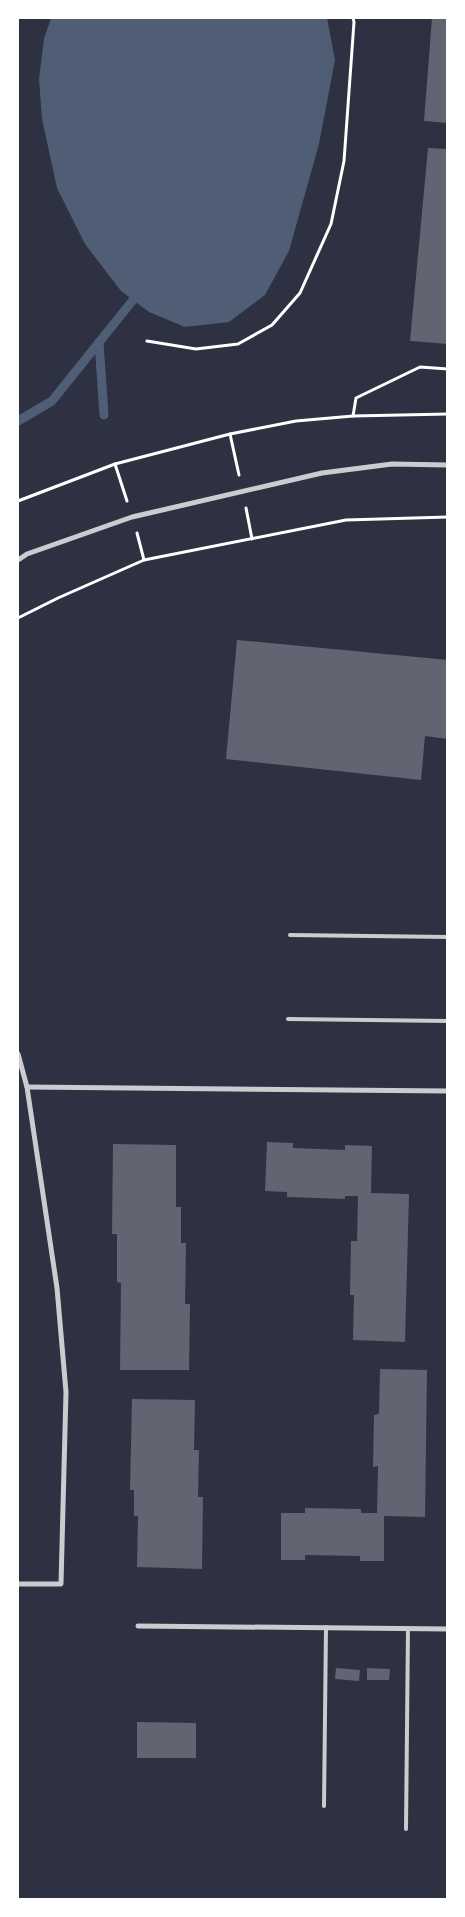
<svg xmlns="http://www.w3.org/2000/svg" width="465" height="1917" font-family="Inter,sans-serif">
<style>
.water{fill:#4f5d75}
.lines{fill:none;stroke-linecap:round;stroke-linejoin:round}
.stream{stroke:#4f5d75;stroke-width:9}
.building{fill:#626471}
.path{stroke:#fff;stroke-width:3}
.service{stroke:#caccd0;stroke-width:4}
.minor{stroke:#caccd0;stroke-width:5}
</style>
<rect width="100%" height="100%" fill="#2d3142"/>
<path class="water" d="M 51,18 L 327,18 L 335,60 L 319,144 L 289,251 L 265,295 L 229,322 L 185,327 L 149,312 L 121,291 L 85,244 L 57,188 L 42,119 L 39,79 L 44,39 Z"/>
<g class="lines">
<g class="stream">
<path d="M 99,342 L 104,415"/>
<path d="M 18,421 L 52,401 L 133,300"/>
</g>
</g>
<g class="building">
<path d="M 432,18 L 448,18 L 448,123 L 424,121 Z"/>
<path d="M 428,148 L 448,149 L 448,344 L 410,341 Z"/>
<path d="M 237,640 L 448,660 L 448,739 L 425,736 L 421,780 L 226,759 Z"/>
<path d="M 267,1142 L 293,1143 L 293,1148 L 345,1150 L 345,1145 L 372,1146 L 371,1193 L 409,1194 L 405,1342 L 353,1340 L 354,1295 L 350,1295 L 351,1241 L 357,1241 L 358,1196 L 345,1196 L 345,1199 L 287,1197 L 287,1192 L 265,1191 Z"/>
<path d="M 113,1144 L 176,1145 L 176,1207 L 181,1207 L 181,1243 L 186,1243 L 185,1304 L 190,1304 L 189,1370 L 120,1370 L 121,1283 L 117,1282 L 117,1234 L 112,1234 Z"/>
<path d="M 380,1369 L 427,1370 L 425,1517 L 384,1516 L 384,1561 L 360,1561 L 360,1556 L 305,1555 L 305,1560 L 281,1560 L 281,1513 L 305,1513 L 305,1508 L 361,1509 L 361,1513 L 377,1513 L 378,1466 L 373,1467 L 374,1415 L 379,1414 Z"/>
<path d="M 132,1399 L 195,1400 L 194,1450 L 199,1450 L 198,1497 L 203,1497 L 202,1569 L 137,1567 L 138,1516 L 134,1516 L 134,1490 L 130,1490 Z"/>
<path d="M 336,1668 L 360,1670 L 359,1681 L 335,1679 Z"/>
<path d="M 367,1668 L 390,1669 L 389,1680 L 367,1680 Z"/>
<path d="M 137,1722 L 196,1723 L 196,1758 L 137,1758 Z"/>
</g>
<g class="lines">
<g class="path">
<path d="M 147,341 L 196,349 L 238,344 L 272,325 L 300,293 L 331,224 L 344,161 L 354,22 L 353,18"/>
<path d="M 353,416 L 356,398 L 420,367 L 448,369"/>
<path d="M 230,434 L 239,475"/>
<path d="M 115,464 L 127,501"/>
<path d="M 18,501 L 115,464 L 230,434 L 296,421 L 353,416 L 448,414"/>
<path d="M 246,508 L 252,539"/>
<path d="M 137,533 L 144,560"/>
<path d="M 18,618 L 58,598 L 144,560 L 346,520 L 448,517"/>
</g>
<g class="service">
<path d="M 290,935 L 448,937"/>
<path d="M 288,1019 L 448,1021"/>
<path d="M 324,1806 L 326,1627"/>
<path d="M 406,1829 L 408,1628"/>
</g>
<g class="minor">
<path d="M 18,560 L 27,554 L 132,517 L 322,473 L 392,464 L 448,465"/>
<path d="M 18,1054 L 27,1087 L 57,1288 L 66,1392 L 61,1584 L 18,1584"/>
<path d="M 27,1087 L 448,1091"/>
<path d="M 138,1626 L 448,1629"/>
</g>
</g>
<rect width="465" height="1917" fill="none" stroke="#ffffff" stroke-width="38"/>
</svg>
